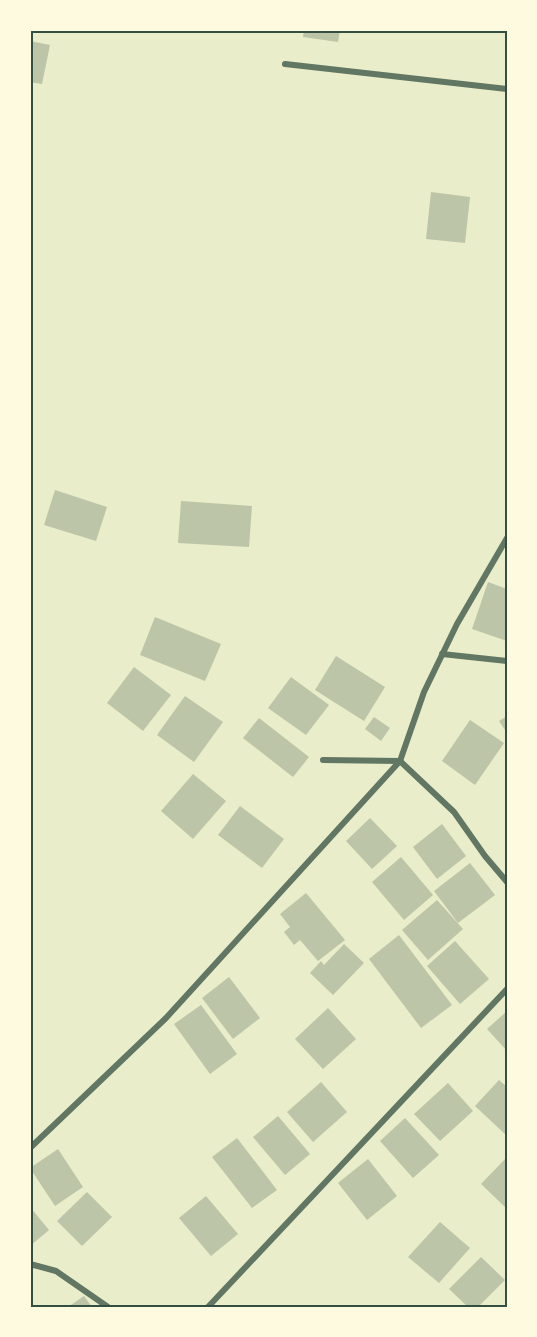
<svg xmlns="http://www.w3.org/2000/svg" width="537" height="1337" font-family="'Roboto Serif',serif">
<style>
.building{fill:#bcc5a7}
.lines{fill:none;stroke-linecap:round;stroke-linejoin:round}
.minor{stroke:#617663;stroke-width:6}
.neatline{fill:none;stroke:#344e41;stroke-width:2}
</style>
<rect width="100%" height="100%" fill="#e9edc9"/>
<g class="building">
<path d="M 304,30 L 340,30 L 338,42 L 303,37 Z"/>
<path d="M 30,41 L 50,45 L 42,84 L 30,82 Z"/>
<path d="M 431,192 L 470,197 L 465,243 L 426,239 Z"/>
<path d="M 55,490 L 107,507 L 96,541 L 44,525 Z"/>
<path d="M 181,501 L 252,506 L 249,547 L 178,543 Z"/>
<path d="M 488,582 L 507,589 L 507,641 L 472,629 Z"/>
<path d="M 155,617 L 221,644 L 205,681 L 140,655 Z"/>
<path d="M 336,656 L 385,687 L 364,721 L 315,690 Z"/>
<path d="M 134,667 L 171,695 L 143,731 L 107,703 Z"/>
<path d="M 291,677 L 329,705 L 306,735 L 268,708 Z"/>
<path d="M 185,696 L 223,722 L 194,762 L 157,735 Z"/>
<path d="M 507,716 L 507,733 L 499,721 Z"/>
<path d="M 374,717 L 390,728 L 381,741 L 365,729 Z"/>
<path d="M 259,718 L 309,757 L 293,777 L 243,738 Z"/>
<path d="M 470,720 L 504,743 L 475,785 L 442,761 Z"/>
<path d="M 193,774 L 226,801 L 193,839 L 161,811 Z"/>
<path d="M 240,806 L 284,839 L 262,868 L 218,835 Z"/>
<path d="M 370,818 L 397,846 L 372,869 L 346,841 Z"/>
<path d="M 442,824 L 466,856 L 437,879 L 413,847 Z"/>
<path d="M 401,857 L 433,895 L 404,920 L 372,882 Z"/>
<path d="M 470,863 L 495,895 L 458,923 L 434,891 Z"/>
<path d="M 306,893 L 345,940 L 318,961 L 300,940 L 294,945 L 284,932 L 290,927 L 280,914 Z"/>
<path d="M 437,900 L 463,929 L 428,960 L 402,930 Z"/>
<path d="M 399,935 L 452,1005 L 421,1028 L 369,959 Z"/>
<path d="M 455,941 L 489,979 L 460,1004 L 427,966 Z"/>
<path d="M 344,944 L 364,963 L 333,995 L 310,973 L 321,961 L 324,965 Z"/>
<path d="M 229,977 L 260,1018 L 233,1039 L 202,998 Z"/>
<path d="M 201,1005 L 237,1054 L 210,1074 L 174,1024 Z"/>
<path d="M 328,1008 L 356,1039 L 323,1069 L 295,1039 Z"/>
<path d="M 507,1011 L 507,1051 L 487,1029 Z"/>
<path d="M 499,1080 L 507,1087 L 507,1136 L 475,1106 Z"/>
<path d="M 321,1082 L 347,1112 L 313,1142 L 287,1112 Z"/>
<path d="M 448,1083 L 473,1111 L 440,1141 L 414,1114 Z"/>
<path d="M 278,1116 L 310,1154 L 285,1175 L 253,1137 Z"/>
<path d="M 405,1118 L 439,1155 L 413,1178 L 380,1141 Z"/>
<path d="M 237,1138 L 277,1190 L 252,1208 L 212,1157 Z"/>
<path d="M 58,1149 L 83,1187 L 55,1206 L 30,1168 Z"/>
<path d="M 507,1157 L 507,1204 L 505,1207 L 481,1184 Z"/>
<path d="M 368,1159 L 397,1196 L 367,1220 L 338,1183 Z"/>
<path d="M 87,1192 L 112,1217 L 82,1246 L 57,1221 Z"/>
<path d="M 206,1196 L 238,1234 L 211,1256 L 179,1218 Z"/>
<path d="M 30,1207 L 49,1230 L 30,1246 Z"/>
<path d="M 440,1222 L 470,1248 L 439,1283 L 408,1257 Z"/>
<path d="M 481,1257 L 505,1280 L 478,1307 L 468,1307 L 449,1289 Z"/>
<path d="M 84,1296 L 92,1307 L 68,1307 Z"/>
</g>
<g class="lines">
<g class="minor">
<path d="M 285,64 L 507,89"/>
<path d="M 442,654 L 507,661"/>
<path d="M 323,760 L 400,761 L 454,812 L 485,856 L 507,882"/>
<path d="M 30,1148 L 166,1018 L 400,761 L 424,692 L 457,624 L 507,538"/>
<path d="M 30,1264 L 56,1271 L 108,1307"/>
<path d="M 208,1307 L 507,989"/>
</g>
</g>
<rect width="537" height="1337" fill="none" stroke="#fefae0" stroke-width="63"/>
<rect x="32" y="32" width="474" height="1274" class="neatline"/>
</svg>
